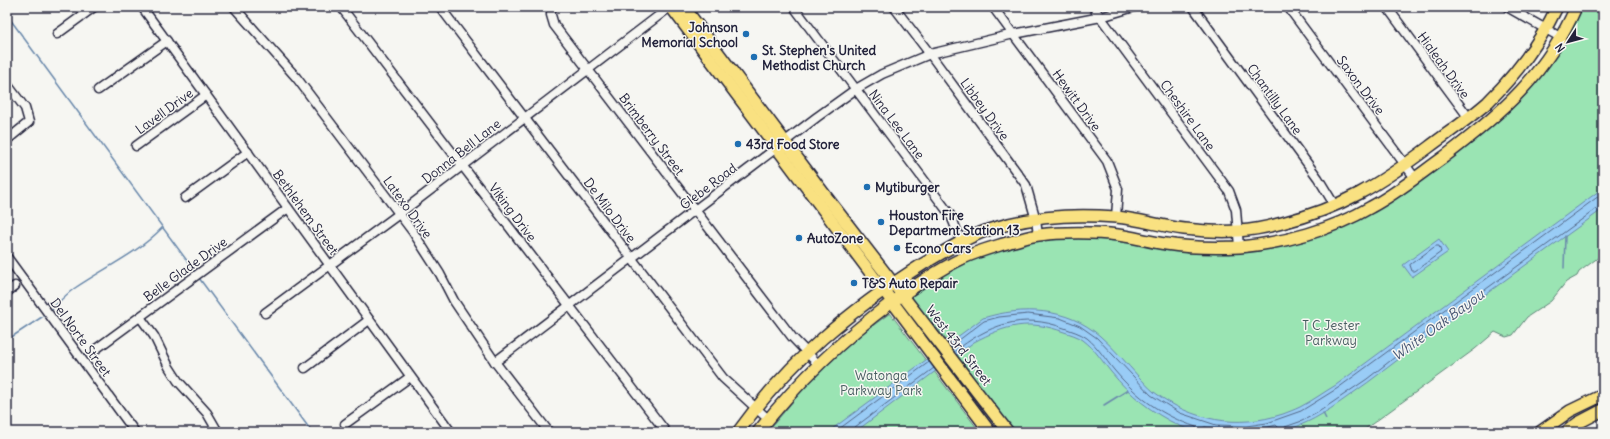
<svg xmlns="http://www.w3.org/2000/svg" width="1610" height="439" font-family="Delius,sans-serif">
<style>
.green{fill:#9ae4b3;stroke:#5e8377}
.water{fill:#99ccf6;stroke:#6988ab}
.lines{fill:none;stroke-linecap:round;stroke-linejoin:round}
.shore{stroke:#526686;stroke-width:1}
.stream{stroke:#6988ab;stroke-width:1.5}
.minor-casing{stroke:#22223b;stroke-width:11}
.major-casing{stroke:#22223b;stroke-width:14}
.minor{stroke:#f6f6f2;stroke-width:8}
.major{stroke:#f9e181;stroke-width:11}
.poi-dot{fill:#1f6fb2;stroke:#f6f6f2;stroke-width:1.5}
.labels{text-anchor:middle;stroke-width:3;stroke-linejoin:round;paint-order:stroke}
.poi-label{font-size:13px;font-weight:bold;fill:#22223b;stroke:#f6f6f2;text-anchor:start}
.street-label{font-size:13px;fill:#22223b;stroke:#f6f6f2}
.park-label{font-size:13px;fill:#465c5f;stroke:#f6f6f2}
.water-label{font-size:14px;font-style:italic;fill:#465573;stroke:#f6f6f2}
</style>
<rect width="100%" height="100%" fill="#f6f6f2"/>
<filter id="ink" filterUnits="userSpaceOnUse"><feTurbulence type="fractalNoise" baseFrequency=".025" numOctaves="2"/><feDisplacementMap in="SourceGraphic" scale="8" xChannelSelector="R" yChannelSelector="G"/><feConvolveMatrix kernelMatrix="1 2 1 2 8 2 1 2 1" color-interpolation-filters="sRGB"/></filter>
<g filter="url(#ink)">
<g class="green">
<path d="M 1578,7 L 1603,7 L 1603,254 L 1579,272 L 1577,276 L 1566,282 L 1551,301 L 1527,317 L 1513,335 L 1506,337 L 1495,332 L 1475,349 L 1361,432 L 1012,432 L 970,377 L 972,375 L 937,328 L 934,329 L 912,301 L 912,297 L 914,292 L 931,280 L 973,258 L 1035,240 L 1085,236 L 1212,251 L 1347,222 L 1504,112 Z"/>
<path d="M 890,313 L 980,432 L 767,432 L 812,379 L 856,338 Z"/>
</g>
<g class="water">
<path d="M 1603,188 L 1603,209 C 1545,251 1487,293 1429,336 C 1401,357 1375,378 1346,398 C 1325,413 1305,426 1279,432 C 1251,432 1205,437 1180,426 C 1152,413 1130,395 1111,372 C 1102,361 1095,349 1083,340 C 1078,336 1070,334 1064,332 C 1029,319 1006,325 974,342 L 855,432 L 828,432 L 983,318 C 1022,306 1067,307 1100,336 C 1114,348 1126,363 1139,377 C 1144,382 1149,388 1154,392 C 1192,421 1237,429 1283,414 C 1288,412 1294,410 1300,407 C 1312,401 1324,392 1336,385 Z"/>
<path d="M 1439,239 L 1448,252 L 1412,277 L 1403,265 Z"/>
</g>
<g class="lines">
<g class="shore">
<path d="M 1436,246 L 1439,246 L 1441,252 L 1415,271 L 1412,271 L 1410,265 Z"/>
<path d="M 950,347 L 984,321 L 999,317 L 1028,314 L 1060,318 L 1080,326 L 1097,338 L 1151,395 L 1180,413 L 1216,425 L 1246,426 L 1267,423 L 1301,411 L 1338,388 L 1603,193"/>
<path d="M 954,352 C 988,325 1022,312 1064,328 C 1072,331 1080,333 1087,338 C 1098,347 1105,359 1114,370 C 1138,398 1161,415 1196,427 L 1198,432"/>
<path d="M 835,432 L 929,362"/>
<path d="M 853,432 L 855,427 L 934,368"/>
<path d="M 1203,432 L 1203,428 L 1205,427 C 1227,433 1254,432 1276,425 L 1278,427 L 1278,432"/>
<path d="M 1283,432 L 1285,427 L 1302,421 L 1317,413 L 1367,379 L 1427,332 L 1599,207 L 1603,206"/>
</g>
<g class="stream">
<path d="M 7,15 L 196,273"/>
<path d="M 1564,268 L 1565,236"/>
<path d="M 199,278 L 312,432"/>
<path d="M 50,311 C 58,303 66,294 75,288 C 104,268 137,254 162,228"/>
<path d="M 7,340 L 45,315"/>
<path d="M 1104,405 L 1128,390"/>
<path d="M 1323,413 L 1326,419"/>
</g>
<defs>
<g id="minor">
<path d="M 142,7 L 451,432"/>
<path d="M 234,7 L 296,77 L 413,232 L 440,274 L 454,301 L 495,362 L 549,432"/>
<path d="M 341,7 L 666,432"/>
<path d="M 440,7 L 723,378 L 768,419"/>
<path d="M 551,7 L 551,15 L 554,25 L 792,337 L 818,364"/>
<path d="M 794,7 L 951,216 L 961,241"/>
<path d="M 894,7 L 930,54 L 1026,185 L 1036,220 L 1038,235"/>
<path d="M 993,7 L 1107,161 L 1118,189 L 1116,217"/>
<path d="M 1093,7 L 1229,191 L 1236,210 L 1239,247"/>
<path d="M 1193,7 L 1318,178 L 1335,206"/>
<path d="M 1288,7 L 1415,178"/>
<path d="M 1387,7 L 1469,118"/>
<path d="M 1507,7 L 1560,37"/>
<path d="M 57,34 L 94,7"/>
<path d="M 7,84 L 25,108 L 29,122 L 7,140"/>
<path d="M 98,90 L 167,41"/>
<path d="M 136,146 L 206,95"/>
<path d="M 185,198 L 248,152"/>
<path d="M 7,257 L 135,432"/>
<path d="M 7,292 L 15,286"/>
<path d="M 265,313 L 399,214 L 670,7"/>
<path d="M 140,317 L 154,336 L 169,367 L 178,381 L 207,413 L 218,432"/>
<path d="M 96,349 L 288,208"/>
<path d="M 495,362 L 817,117 L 856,89 L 882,74 L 930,54 L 1014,34 L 1101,17 L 1134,7"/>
<path d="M 305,368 L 369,320"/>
<path d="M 345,424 L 410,377"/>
</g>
<g id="major">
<path d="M 671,7 L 990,432"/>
<path d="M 684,7 L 828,199 L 1008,432"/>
<path d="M 738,432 C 789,361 850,310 923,264 C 947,250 971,234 998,227 C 1035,216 1077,214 1116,217 C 1138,219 1161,226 1184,229 C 1201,231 1221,232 1238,231 C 1252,230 1268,227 1282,223 C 1342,208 1380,184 1429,147 C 1449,132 1470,118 1488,102 C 1516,74 1540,43 1557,7"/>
<path d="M 758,432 C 797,383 841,340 892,302 C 915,286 938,270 963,258 C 978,251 994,247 1010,242 C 1019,240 1029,236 1039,235 C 1060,232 1096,232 1118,235 C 1134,237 1150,242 1166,244 C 1190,248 1215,248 1240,247 C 1284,243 1332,230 1371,207 C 1397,193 1420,174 1444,157 C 1501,114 1547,74 1576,7"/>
<path d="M 1540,432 L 1570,411 L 1603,395"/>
<path d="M 1566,432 L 1578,423 L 1603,410"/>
</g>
</defs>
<use href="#minor" class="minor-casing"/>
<use href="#major" class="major-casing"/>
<use href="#minor" class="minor"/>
<use href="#major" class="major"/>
</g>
</g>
<g class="poi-dot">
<circle cx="746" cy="34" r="4"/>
<circle cx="754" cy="57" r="4"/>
<circle cx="738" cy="144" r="4"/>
<circle cx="867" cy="187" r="4"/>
<circle cx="881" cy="222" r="4"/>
<circle cx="799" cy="238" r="4"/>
<circle cx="897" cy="248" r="4"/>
<circle cx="854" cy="283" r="4"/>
</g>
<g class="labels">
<g class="poi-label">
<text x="738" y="32" text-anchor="end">Johnson<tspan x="738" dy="15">Memorial School</tspan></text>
<text x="762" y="55">St. Stephen's United<tspan x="762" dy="15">Methodist Church</tspan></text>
<text x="746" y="149">43rd Food Store</text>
<text x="875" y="192">Mytiburger</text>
<text x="889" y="220">Houston Fire<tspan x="889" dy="15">Department Station 13</tspan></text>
<text x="807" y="243">AutoZone</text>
<text x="905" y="253">Econo Cars</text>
<text x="862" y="288">T&amp;S Auto Repair</text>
</g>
<g class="street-label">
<text transform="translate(1444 65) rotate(54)" y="5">Hialeah Drive</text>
<text transform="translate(1361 85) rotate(53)" y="5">Saxon Drive</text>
<text transform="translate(1275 99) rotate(54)" y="5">Chantilly Lane</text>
<text transform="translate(1077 100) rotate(54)" y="5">Hewitt Drive</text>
<text transform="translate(985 109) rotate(54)" y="5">Libbey Drive</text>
<text transform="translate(164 111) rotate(-36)" y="5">Lavell Drive</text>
<text transform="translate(1188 115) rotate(54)" y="5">Cheshire Lane</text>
<text transform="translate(897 124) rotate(53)" y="5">Nina Lee Lane</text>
<text transform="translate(652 134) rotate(53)" y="5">Brimberry Street</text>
<text transform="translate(461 151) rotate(-38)" y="5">Donna Bell Lane</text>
<text transform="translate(708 186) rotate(-37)" y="5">Glebe Road</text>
<text transform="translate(408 207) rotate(54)" y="5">Latexo Drive</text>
<text transform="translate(610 210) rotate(53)" y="5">De Milo Drive</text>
<text transform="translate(306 212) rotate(54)" y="5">Bethlehem Street</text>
<text transform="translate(513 212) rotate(53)" y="5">Viking Drive</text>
<text transform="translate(185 269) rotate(-36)" y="5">Belle Glade Drive</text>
<text transform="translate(81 337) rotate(54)" y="5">Del Norte Street</text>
<text transform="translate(959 345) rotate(52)" y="5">West 43rd Street</text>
</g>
<g class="park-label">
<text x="1331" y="330">T C Jester<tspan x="1331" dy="15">Parkway</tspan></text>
<text x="881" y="380">Watonga<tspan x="881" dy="15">Parkway Park</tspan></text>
</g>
<g class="water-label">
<text transform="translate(1438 325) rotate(-36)" y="5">White Oak Bayou</text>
</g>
</g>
<rect width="1610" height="439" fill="none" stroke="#f6f6f2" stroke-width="24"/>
<rect x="12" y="12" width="1586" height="415" fill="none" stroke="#22223b" stroke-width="1.5" filter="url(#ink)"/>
<g transform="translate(1568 42) rotate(234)" stroke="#f6f6f2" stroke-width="3" paint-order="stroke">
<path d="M0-3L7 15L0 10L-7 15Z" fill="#22223b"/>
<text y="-6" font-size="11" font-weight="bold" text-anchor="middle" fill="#22223b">N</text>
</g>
</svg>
